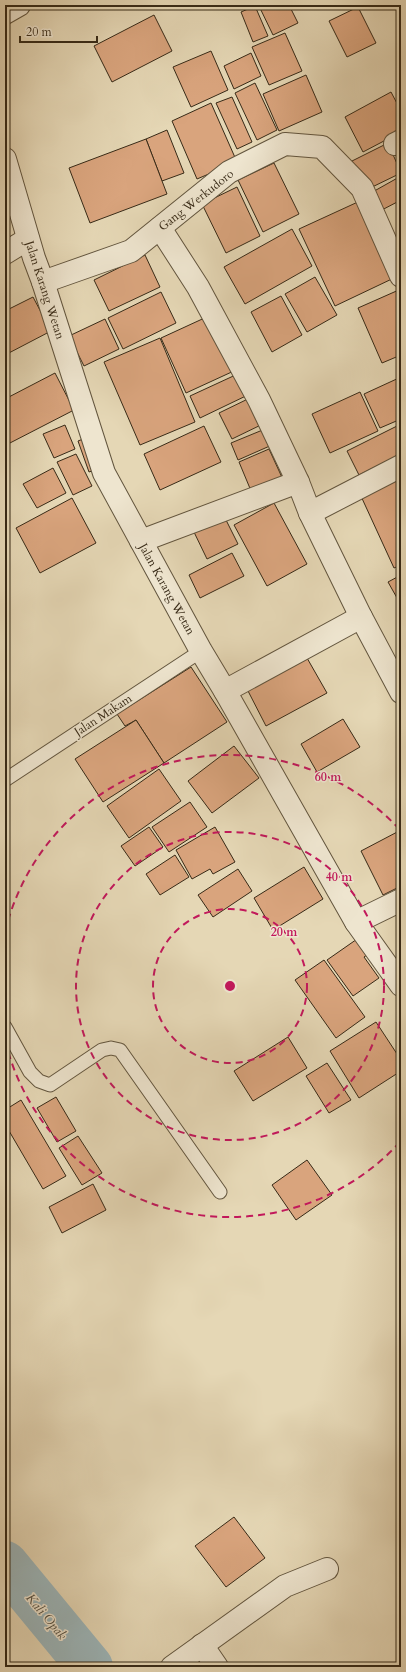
<svg xmlns="http://www.w3.org/2000/svg" width="406" height="1672" font-family="Cardo,serif">
<style>
.lines{fill:none;stroke-linecap:round;stroke-linejoin:round}
.river{stroke:#9cb6ba;stroke-width:46}
.building{fill:#d9a47d;stroke:#372a17}
.service-casing{stroke:#62553e;stroke-width:15}
.minor-casing{stroke:#62553e;stroke-width:24}
.service{stroke:#eee5cf;stroke-width:13}
.minor{stroke:#eee5cf;stroke-width:22}
.ring{fill:none;stroke:#c2185b;stroke-width:2;stroke-dasharray:7 5}
.labels{text-anchor:middle;stroke-width:3;stroke-linejoin:round;paint-order:stroke}
.street-label{font-size:12px;fill:#372a17;stroke:#eee5cf}
.water-label{font-size:13px;font-style:italic;fill:#504d40;stroke:#eee5cf}
.centre{fill:#c2185b;stroke:#eee5cf;stroke-width:2}
.ring-label{font-size:12px;text-anchor:middle;font-weight:bold;fill:#c2185b;stroke:#eee5cf;stroke-width:3;stroke-linejoin:round;paint-order:stroke}
</style>
<rect width="100%" height="100%" fill="#e5d7b5"/>
<filter id="stains"><feTurbulence type="fractalNoise" baseFrequency=".005" numOctaves="4"/><feColorMatrix values="0 0 0 0 .2 0 0 0 0 .09 0 0 0 0 .02 0 0 0 .5 -.17"/></filter>
<radialGradient id="worn" r=".72"><stop offset=".6" stop-color="#630" stop-opacity="0"/><stop offset="1" stop-color="#630" stop-opacity=".3"/></radialGradient>
<g class="lines">
<path class="river" d="M 5,1564 L 90,1667"/>
</g>
<g class="building">
<path d="M 289,5 L 298,23 L 273,35 L 259,6 Z"/>
<path d="M 255,6 L 268,36 L 253,42 L 241,12 Z"/>
<path d="M 358,7 L 376,43 L 347,57 L 329,21 Z"/>
<path d="M 154,15 L 172,51 L 112,82 L 94,46 Z"/>
<path d="M 285,33 L 302,71 L 269,85 L 252,47 Z"/>
<path d="M 211,51 L 228,90 L 191,107 L 173,67 Z"/>
<path d="M 251,53 L 261,76 L 234,89 L 224,66 Z"/>
<path d="M 306,75 L 322,112 L 279,131 L 263,94 Z"/>
<path d="M 255,83 L 277,130 L 257,140 L 235,93 Z"/>
<path d="M 391,92 L 401,111 L 401,132 L 363,152 L 345,117 Z"/>
<path d="M 232,97 L 252,142 L 237,149 L 216,103 Z"/>
<path d="M 211,103 L 237,162 L 197,179 L 172,121 Z"/>
<path d="M 167,130 L 184,173 L 162,181 L 146,139 Z"/>
<path d="M 146,139 L 167,194 L 90,223 L 69,168 Z"/>
<path d="M 388,143 L 401,173 L 366,190 L 352,161 Z"/>
<path d="M 274,163 L 299,214 L 263,232 L 238,180 Z"/>
<path d="M 401,176 L 401,200 L 378,212 L 369,194 Z"/>
<path d="M 237,187 L 260,236 L 226,253 L 202,204 Z"/>
<path d="M 360,201 L 396,277 L 335,306 L 299,229 Z"/>
<path d="M 292,229 L 312,266 L 245,304 L 224,267 Z"/>
<path d="M 145,255 L 160,287 L 109,311 L 94,280 Z"/>
<path d="M 315,277 L 337,315 L 307,332 L 285,294 Z"/>
<path d="M 401,289 L 401,355 L 382,363 L 358,308 Z"/>
<path d="M 161,292 L 176,323 L 123,349 L 108,318 Z"/>
<path d="M 281,296 L 302,335 L 272,352 L 251,312 Z"/>
<path d="M 33,297 L 51,331 L 5,355 L 5,311 Z"/>
<path d="M 211,315 L 236,370 L 186,393 L 161,338 Z"/>
<path d="M 105,319 L 119,349 L 84,366 L 69,336 Z"/>
<path d="M 160,338 L 195,422 L 140,445 L 104,362 Z"/>
<path d="M 242,372 L 252,393 L 200,418 L 190,396 Z"/>
<path d="M 55,373 L 74,410 L 8,444 L 5,439 L 5,399 Z"/>
<path d="M 401,377 L 401,419 L 380,428 L 364,394 Z"/>
<path d="M 360,392 L 378,431 L 330,453 L 312,414 Z"/>
<path d="M 254,396 L 267,422 L 232,439 L 219,413 Z"/>
<path d="M 401,424 L 401,454 L 359,475 L 347,451 Z"/>
<path d="M 65,425 L 75,449 L 54,458 L 43,434 Z"/>
<path d="M 204,426 L 221,462 L 160,490 L 144,454 Z"/>
<path d="M 265,429 L 272,445 L 238,460 L 231,443 Z"/>
<path d="M 88,437 L 100,468 L 89,472 L 78,441 Z"/>
<path d="M 269,449 L 285,484 L 254,498 L 239,462 Z"/>
<path d="M 76,454 L 92,486 L 73,495 L 57,462 Z"/>
<path d="M 53,468 L 66,493 L 37,508 L 23,484 Z"/>
<path d="M 401,475 L 401,565 L 394,568 L 360,494 Z"/>
<path d="M 72,498 L 96,543 L 40,573 L 16,528 Z"/>
<path d="M 274,503 L 307,564 L 267,586 L 234,525 Z"/>
<path d="M 223,514 L 238,544 L 207,559 L 193,530 Z"/>
<path d="M 232,553 L 244,576 L 200,598 L 189,575 Z"/>
<path d="M 401,575 L 401,605 L 388,582 Z"/>
<path d="M 307,658 L 327,693 L 266,726 L 247,689 Z"/>
<path d="M 191,667 L 227,722 L 164,763 L 136,720 L 125,726 L 117,714 Z"/>
<path d="M 343,719 L 360,747 L 317,772 L 301,744 Z"/>
<path d="M 136,720 L 164,763 L 103,802 L 75,759 Z"/>
<path d="M 234,746 L 259,778 L 212,813 L 188,781 Z"/>
<path d="M 159,769 L 181,801 L 129,838 L 107,806 Z"/>
<path d="M 190,802 L 207,827 L 169,852 L 152,827 Z"/>
<path d="M 149,827 L 163,847 L 135,866 L 121,846 Z"/>
<path d="M 215,827 L 235,862 L 213,874 L 210,869 L 192,879 L 176,850 Z"/>
<path d="M 401,830 L 401,886 L 383,895 L 361,851 Z"/>
<path d="M 175,855 L 189,877 L 160,895 L 146,874 Z"/>
<path d="M 304,867 L 323,899 L 273,930 L 254,898 Z"/>
<path d="M 238,869 L 252,891 L 213,917 L 198,895 Z"/>
<path d="M 360,937 L 370,953 L 364,957 L 379,978 L 353,996 L 327,960 Z"/>
<path d="M 324,960 L 365,1017 L 336,1038 L 295,980 Z"/>
<path d="M 376,1022 L 401,1060 L 401,1071 L 359,1098 L 330,1051 Z"/>
<path d="M 288,1037 L 307,1068 L 253,1101 L 234,1071 Z"/>
<path d="M 327,1063 L 351,1100 L 329,1113 L 306,1076 Z"/>
<path d="M 56,1097 L 76,1131 L 57,1142 L 37,1108 Z"/>
<path d="M 21,1100 L 66,1176 L 43,1189 L 5,1124 L 5,1110 Z"/>
<path d="M 78,1136 L 102,1173 L 82,1185 L 59,1148 Z"/>
<path d="M 307,1160 L 332,1195 L 296,1220 L 272,1185 Z"/>
<path d="M 93,1184 L 106,1210 L 62,1233 L 49,1207 Z"/>
<path d="M 234,1517 L 265,1558 L 226,1587 L 195,1546 Z"/>
</g>
<g class="lines">
<defs>
<g id="service">
<path d="M 5,780 L 201,651"/>
<path d="M 5,1027 L 30,1072 L 39,1081 L 50,1085 L 102,1050 L 111,1048 L 120,1050 L 220,1192"/>
</g>
<g id="minor">
<path d="M 5,13 L 19,5"/>
<path d="M 395,144 L 401,141"/>
<path d="M 5,159 L 34,258 L 43,282 L 104,473 L 201,651 L 225,691 L 356,922 L 401,985"/>
<path d="M 160,228 L 198,287 L 259,400 L 298,482 L 310,513 L 361,617 L 401,692"/>
<path d="M 5,253 L 28,239"/>
<path d="M 43,282 L 131,251 L 229,172 L 285,144 L 322,147 L 362,188 L 401,276"/>
<path d="M 310,513 L 401,466"/>
<path d="M 141,541 L 298,482"/>
<path d="M 225,691 L 361,617"/>
<path d="M 356,922 L 401,900"/>
<path d="M 202,1645 L 217,1667"/>
<path d="M 172,1667 L 285,1586 L 327,1569"/>
</g>
</defs>
<use href="#service" class="service-casing"/>
<use href="#minor" class="minor-casing"/>
<use href="#service" class="service"/>
<use href="#minor" class="minor"/>
</g>
<g class="ring">
<circle cx="230" cy="986" r="77"/>
<circle cx="230" cy="986" r="154"/>
<path d="M400 1142A231 231 0 0 1 5 1040M5 932A231 231 0 0 1 400 830"/>
</g>
<g class="labels">
<g class="street-label">
<text transform="translate(196 200) rotate(-38)" y="4">Gang Werkudoro</text>
<text transform="translate(45 290) rotate(72)" y="4">Jalan Karang Wetan</text>
<text transform="translate(167 589) rotate(61)" y="4">Jalan Karang Wetan</text>
<text transform="translate(103 715) rotate(-33)" y="4">Jalan Makam</text>
</g>
<g class="water-label">
<text transform="translate(47 1616) rotate(50)" y="5">Kali Opak</text>
</g>
</g>
<circle cx="230" cy="986" r="6" class="centre"/>
<g class="ring-label">
<text x="328" y="781">60 m</text>
<text x="339" y="881">40 m</text>
<text x="284" y="936">20 m</text>
</g>
<rect width="406" height="1672" fill="none" stroke="#e5d7b5" stroke-width="20"/>
<rect x="6" y="6" width="394" height="1660" fill="none" stroke="#372a17" stroke-width="2"/>
<rect x="10" y="10" width="386" height="1652" fill="none" stroke="#372a17"/>
<path d="M20 36v6h77v-6" fill="none" stroke="#372a17" stroke-width="2"/>
<text x="26" y="36" font-size="12" fill="#372a17" stroke="#eee5cf" stroke-width="3" paint-order="stroke">20 m</text>
<rect width="100%" height="100%" filter="url(#stains)"/>
<rect width="100%" height="100%" fill="url(#worn)"/>
</svg>
